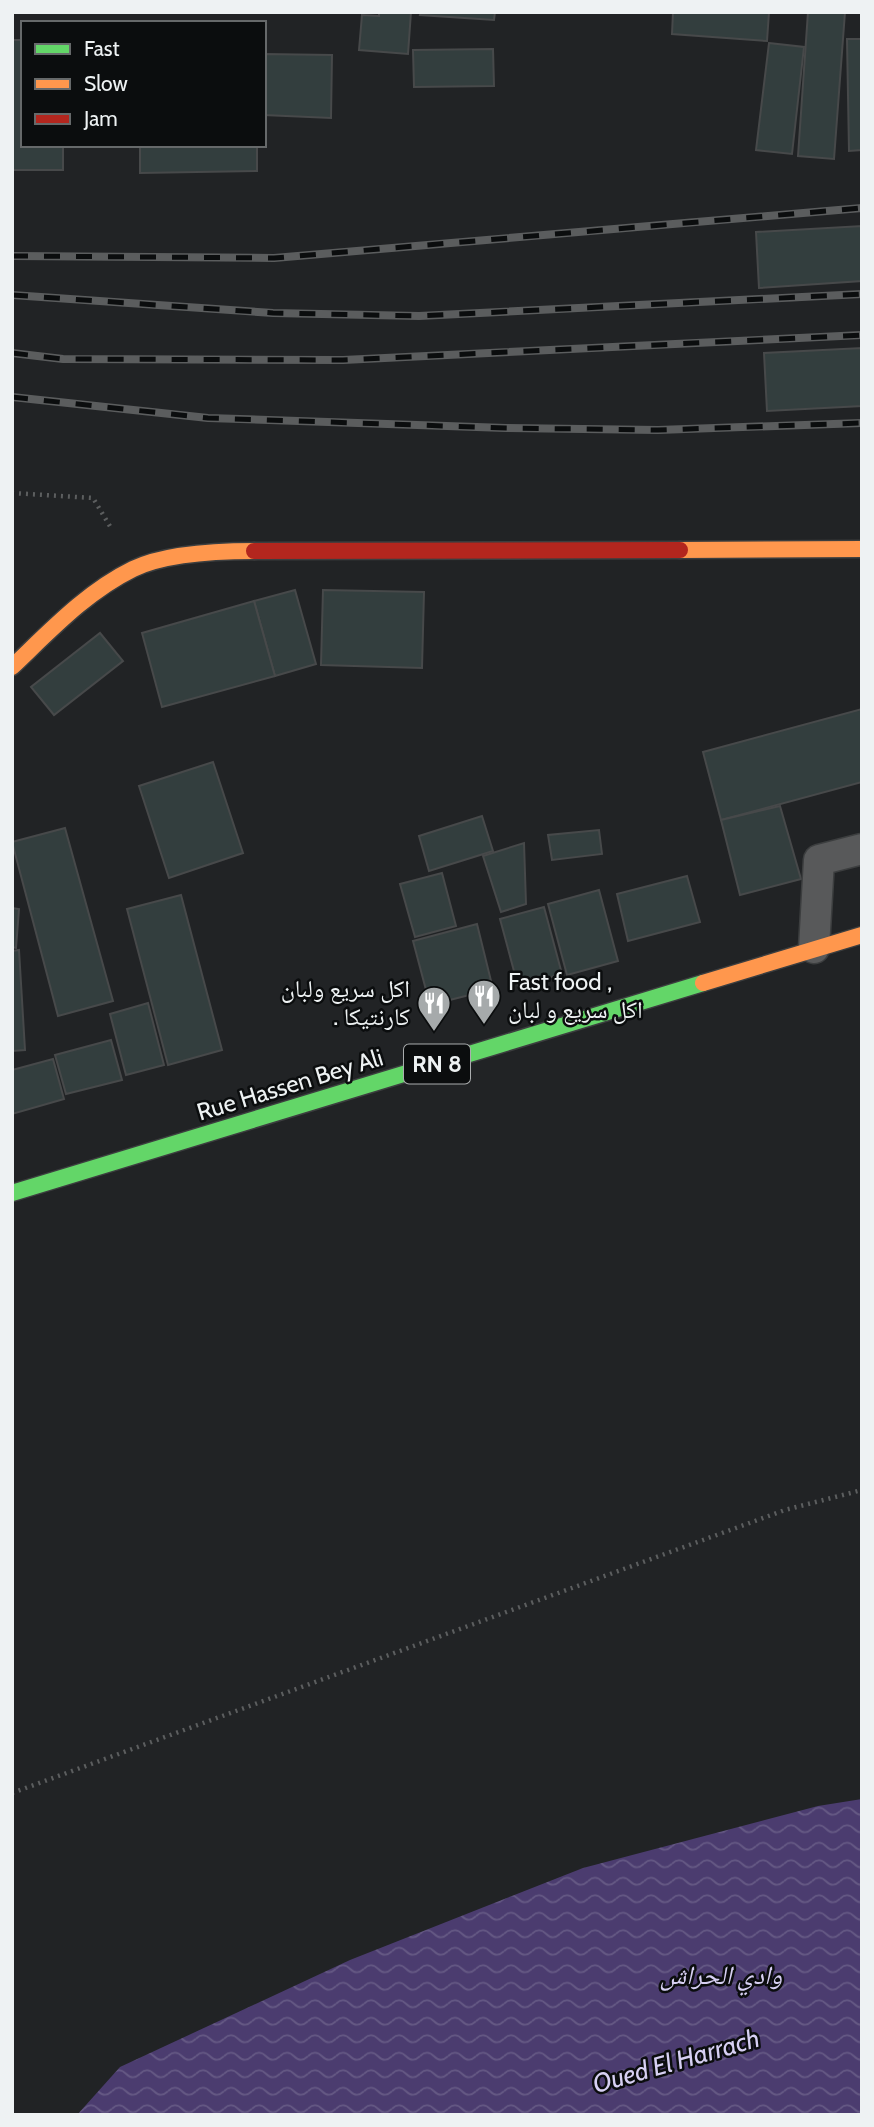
<svg xmlns="http://www.w3.org/2000/svg" width="874" height="2127" font-family="Cabin,'Noto Naskh Arabic',sans-serif">
<style>
.water{fill:url(#water-waves)}
.building{fill:#333e3e;stroke:#47494a;stroke-width:2}
.lines{fill:none;stroke-linecap:round;stroke-linejoin:round}
.lane-casing{stroke:#3c3e3f;stroke-width:33}
.fast-casing{stroke:#3c3e3f;stroke-width:19}
.slow-casing{stroke:#3c3e3f;stroke-width:19}
.jam-casing{stroke:#3c3e3f;stroke-width:19}
.path{stroke:#5c5e5f;stroke-width:4.5;stroke-dasharray:2 5;stroke-linecap:butt}
.lane{stroke:#58595a;stroke-width:30}
.fast{stroke:#63d668;stroke-width:16}
.slow{stroke:#ff974d;stroke-width:16}
.jam{stroke:#b3261e;stroke-width:16}
.rail-casing{stroke:#5b5d5e;stroke-width:8}
.rail{stroke:#0b0d0e;stroke-width:5;stroke-dasharray:16;stroke-linecap:butt}
.labels{text-anchor:middle;stroke-width:5;stroke-linejoin:round;paint-order:stroke}
.shield{fill:#0b0d0e;stroke:#aaadae;stroke-width:2}
.shield-label{font-size:23px;font-weight:bold;fill:#eef2f3}
.poi-label{font-size:24px;fill:#eef2f3;stroke:#0b0d0e;text-anchor:start}
.street-label{font-size:24px;fill:#eef2f3;stroke:#0b0d0e}
.water-label{font-size:26px;font-style:italic;fill:#d7d0f3;stroke:#0b0d0e}
</style>
<defs>
<pattern id="water-waves" width="16" height="10" patternUnits="userSpaceOnUse" patternTransform="scale(1.75)"><rect width="16" height="10" fill="#4b3c6f"/><path d="M0 5q4-4 8 0t8 0" fill="none" stroke="#655984"/></pattern>
</defs>
<rect width="100%" height="100%" fill="#212325"/>
<path class="water" d="M 862,1799 L 862,2115 L 77,2115 L 120,2067 L 350,1960 L 583,1868 L 818,1806 Z"/>
<g class="building">
<path d="M 379,12 L 411,12 L 408,54 L 359,50 L 362,15 L 379,16 Z"/>
<path d="M 421,12 L 495,12 L 494,20 L 420,15 Z"/>
<path d="M 673,12 L 769,12 L 767,41 L 672,34 Z"/>
<path d="M 808,12 L 845,12 L 834,159 L 798,156 Z"/>
<path d="M 847,39 L 862,39 L 862,150 L 849,151 Z"/>
<path d="M 12,40 L 23,40 L 23,145 L 63,145 L 63,170 L 12,170 Z"/>
<path d="M 769,43 L 804,47 L 792,154 L 756,150 Z"/>
<path d="M 493,49 L 494,86 L 414,87 L 413,50 Z"/>
<path d="M 264,54 L 332,55 L 331,118 L 264,115 Z"/>
<path d="M 140,145 L 257,145 L 257,171 L 140,173 Z"/>
<path d="M 862,226 L 862,281 L 759,288 L 756,232 Z"/>
<path d="M 862,348 L 862,406 L 767,411 L 764,353 Z"/>
<path d="M 295,590 L 316,664 L 275,676 L 254,601 Z"/>
<path d="M 323,590 L 424,592 L 422,668 L 321,665 Z"/>
<path d="M 254,601 L 275,676 L 162,707 L 142,633 Z"/>
<path d="M 100,633 L 123,661 L 54,715 L 31,687 Z"/>
<path d="M 862,709 L 862,782 L 721,820 L 703,752 Z"/>
<path d="M 213,762 L 243,853 L 169,878 L 139,786 Z"/>
<path d="M 780,806 L 801,879 L 740,895 L 721,820 Z"/>
<path d="M 482,816 L 493,851 L 429,871 L 419,836 Z"/>
<path d="M 65,828 L 113,1001 L 58,1016 L 12,842 Z"/>
<path d="M 599,830 L 602,854 L 552,860 L 548,835 Z"/>
<path d="M 524,843 L 526,904 L 501,912 L 483,856 Z"/>
<path d="M 442,873 L 456,926 L 415,937 L 400,884 Z"/>
<path d="M 687,876 L 700,922 L 628,941 L 617,894 Z"/>
<path d="M 599,890 L 618,961 L 567,975 L 548,904 Z"/>
<path d="M 181,895 L 222,1050 L 168,1065 L 127,909 Z"/>
<path d="M 544,907 L 562,974 L 518,986 L 500,919 Z"/>
<path d="M 12,908 L 19,909 L 16,948 L 12,947 Z"/>
<path d="M 477,924 L 493,989 L 430,1005 L 413,941 Z"/>
<path d="M 19,950 L 25,1050 L 12,1051 L 12,951 Z"/>
<path d="M 148,1003 L 164,1065 L 126,1075 L 110,1014 Z"/>
<path d="M 111,1040 L 122,1080 L 66,1094 L 55,1055 Z"/>
<path d="M 53,1059 L 64,1099 L 12,1114 L 12,1070 Z"/>
</g>
<g class="lines">
<defs>
<path id="lane" d="M 814,948 L 819,860 L 862,849"/>
<path id="fast" d="M 12,1193 L 703,983"/>
<g id="slow">
<path d="M 680,550 L 862,549"/>
<path d="M 12,667 C 49,632 86,592 133,569 C 166,553 218,551 254,551"/>
<path d="M 703,983 L 862,935"/>
</g>
<path id="jam" d="M 254,551 L 680,550"/>
</defs>
<use href="#lane" class="lane-casing"/>
<use href="#fast" class="fast-casing"/>
<use href="#slow" class="slow-casing"/>
<use href="#jam" class="jam-casing"/>
<g class="path">
<path d="M 12,493 L 93,498 L 111,528"/>
<path d="M 12,1793 L 785,1510 L 862,1490"/>
</g>
<use href="#lane" class="lane"/>
<use href="#fast" class="fast"/>
<use href="#slow" class="slow"/>
<use href="#jam" class="jam"/>
<defs>
<g id="rail">
<path d="M 12,256 L 274,258 L 862,208"/>
<path d="M 12,295 L 273,313 L 419,316 L 862,294"/>
<path d="M 12,353 L 63,359 L 343,360 L 862,335"/>
<path d="M 12,397 L 208,418 L 506,428 L 658,430 L 862,423"/>
</g>
</defs>
<use href="#rail" class="rail-casing"/>
<use href="#rail" class="rail"/>
</g>
<defs>
<symbol id="restaurant-pin" viewBox="-11 -11 22 30"><path d="M0 17L-7.5 6A9.5 9.5 0 1 1 7.5 6Z" fill="#a6aaab" stroke="#0b0d0e"/><path d="M-5-6h1v4h1v-4h1v4h1v-4h1v5L-1.5 .5V6h-2V.5L-5-1ZM5-6V6H3V1.5H1.5Q1.5-4 5-6Z" fill="#fff"/></symbol>
</defs>
<g fill-rule="evenodd">
<use href="#restaurant-pin" x="465" y="977" width="38" height="52"/>
<use href="#restaurant-pin" x="415" y="984" width="38" height="52"/>
</g>
<g class="labels">
<rect class="shield" x="404" y="1044.5" width="66" height="39" rx="5"/>
<g class="shield-label">
<text x="437" y="1072">RN 8</text>
</g>
<g class="poi-label">
<text x="508" y="990">Fast food ,<tspan x="508" dy="28">اكل سريع و لبان</tspan></text>
<text x="410" y="997" text-anchor="end">اكل سريع ولبان<tspan x="410" dy="28">. كارنتيكا</tspan></text>
</g>
<g class="street-label">
<text transform="translate(290 1085) rotate(-17)" y="8">Rue Hassen Bey Ali</text>
</g>
<g class="water-label">
<text x="721" y="1984">وادي الحراش</text>
<text transform="translate(676 2061) rotate(-16)" y="9">Oued El Harrach</text>
</g>
</g>
<rect width="874" height="2127" fill="none" stroke="#eef2f3" stroke-width="28"/>
<rect x="21" y="21" width="245" height="126" fill="#0b0d0e" stroke="#66696a" stroke-width="2"/>
<rect x="35" y="44" width="35" height="10" fill="#63d668" stroke="#66696a" stroke-width="2"/>
<text x="84" y="56" font-size="21" fill="#eef2f3">Fast</text>
<rect x="35" y="79" width="35" height="10" fill="#ff974d" stroke="#66696a" stroke-width="2"/>
<text x="84" y="91" font-size="21" fill="#eef2f3">Slow</text>
<rect x="35" y="114" width="35" height="10" fill="#b3261e" stroke="#66696a" stroke-width="2"/>
<text x="84" y="126" font-size="21" fill="#eef2f3">Jam</text>
</svg>
